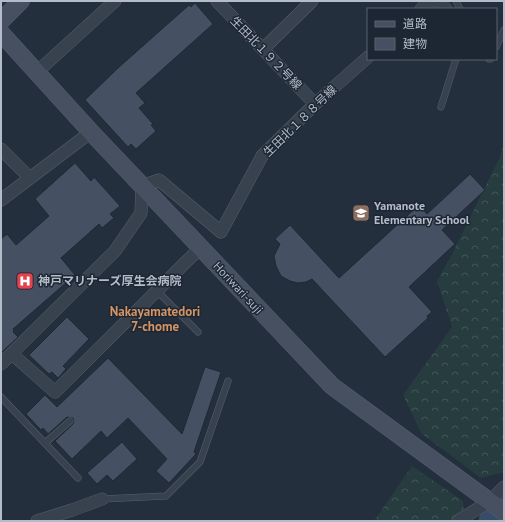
<svg xmlns="http://www.w3.org/2000/svg" width="505" height="522" font-family="'PT Sans','Noto Sans JP',sans-serif">
<style>
.forest{fill:url(#forest-crowns)}
.lines{fill:none;stroke-linecap:round;stroke-linejoin:round}
.river{stroke:#394c67;stroke-width:25}
.building{fill:#455162;stroke:#1f2835}
.lane-casing{stroke:#565f6c;stroke-width:7}
.street-casing{stroke:#565f6c;stroke-width:13}
.secondary-casing{stroke:#565f6c;stroke-width:18}
.lane{stroke:#38414e;stroke-width:6}
.street{stroke:#38414e;stroke-width:12}
.secondary{stroke:#465061;stroke-width:17}
.labels{text-anchor:middle;stroke-width:3;stroke-linejoin:round;paint-order:stroke}
.street-label{font-size:12px;fill:#b4bcc9;stroke:#1d2633}
.poi-label{font-size:12px;font-weight:bold;fill:#b4bcc9;stroke:#1d2633;text-anchor:start}
.neighbourhood-label{font-size:13px;font-weight:bold;fill:#d59563;stroke:#1d2633}
</style>
<defs>
<pattern id="forest-crowns" width="20" height="18" patternUnits="userSpaceOnUse"><rect width="20" height="18" fill="#263c3f"/><path d="M2 6a3 3 0 1 1 6 0M12 15a3 3 0 1 1 6 0" fill="none" stroke="#435659"/></pattern>
</defs>
<rect width="100%" height="100%" fill="#242f3e"/>
<g class="forest">
<path d="M 504,143 L 504,472 L 481,478 L 421,433 L 403,395 L 452,327 L 437,281 L 450,258 L 500,157 Z"/>
<path d="M 412,466 L 463,501 L 465,521 L 374,521 Z"/>
</g>
<g class="lines">
<path class="river" d="M 491,521 L 504,511"/>
</g>
<g class="building">
<path d="M 195,3 L 213,24 L 136,93 L 145,103 L 139,108 L 153,124 L 151,125 L 156,131 L 136,149 L 131,144 L 128,147 L 85,100 L 118,68 L 189,5 L 191,7 Z"/>
<path d="M 75,163 L 91,181 L 94,177 L 120,206 L 110,214 L 114,218 L 102,228 L 99,224 L 61,258 L 75,275 L 13,329 L 14,331 L 13,332 L 18,337 L 1,353 L 1,239 L 7,234 L 16,245 L 49,216 L 35,199 Z"/>
<path d="M 470,174 L 485,190 L 442,230 L 455,244 L 409,287 L 432,312 L 427,316 L 428,318 L 385,357 L 312,279 L 306,282 L 298,283 L 290,281 L 281,276 L 276,266 L 274,256 L 280,244 L 275,239 L 290,225 L 339,278 L 419,205 L 427,214 Z"/>
<path d="M 67,317 L 89,339 L 63,366 L 66,369 L 58,378 L 52,372 L 49,374 L 29,355 Z"/>
<path d="M 108,358 L 182,434 L 205,367 L 221,372 L 194,452 L 196,454 L 169,483 L 156,471 L 167,459 L 128,418 L 107,438 L 101,431 L 72,459 L 55,441 L 73,424 L 74,421 L 73,418 L 67,417 L 48,434 L 43,428 L 41,430 L 26,414 L 45,395 L 57,407 Z"/>
<path d="M 122,442 L 137,459 L 113,481 L 107,475 L 97,484 L 87,473 Z"/>
</g>
<g class="lines">
<defs>
<g id="lane">
<path d="M 456,1 L 460,9"/>
<path d="M 496,47 L 504,30"/>
<path d="M 489,59 L 490,59"/>
<path d="M 441,107 L 456,59"/>
<path d="M 157,291 L 198,332"/>
<path d="M 1,397 L 78,478"/>
<path d="M 45,443 L 70,421"/>
<path d="M 102,499 L 166,496 L 200,462 L 228,381"/>
</g>
<g id="street">
<path d="M 217,1 L 315,104"/>
<path d="M 437,1 L 446,9"/>
<path d="M 421,9 L 430,1"/>
<path d="M 263,49 L 312,1"/>
<path d="M 37,72 L 115,1"/>
<path d="M 1,149 L 30,178"/>
<path d="M 1,200 L 91,132"/>
<path d="M 12,354 L 55,392 L 200,248"/>
<path d="M 1,364 L 115,251 L 141,213 L 142,186 L 159,180 L 221,232 L 262,156 L 315,104 L 368,57"/>
<path d="M 37,521 L 72,510 L 102,499"/>
<path d="M 458,521 L 490,501 L 504,487"/>
</g>
<g id="secondary">
<path d="M 1,21 L 21,1"/>
<path d="M 1,33 L 91,132 L 332,386 L 504,512"/>
</g>
</defs>
<use href="#lane" class="lane-casing"/>
<use href="#street" class="street-casing"/>
<use href="#secondary" class="secondary-casing"/>
<use href="#lane" class="lane"/>
<use href="#street" class="street"/>
<use href="#secondary" class="secondary"/>
</g>
<defs>
<symbol id="school-square" viewBox="-11 -11 22 22"><rect x="-9" y="-9" width="18" height="18" rx="4" fill="#8d6e63" stroke="#1d2633"/><path d="M0-5L7-2L0 1L-7-2ZM-4 1L0 2.5L4 1V4Q0 6-4 4Z" fill="#fff"/></symbol>
<symbol id="hospital-square" viewBox="-11 -11 22 22"><rect x="-9" y="-9" width="18" height="18" rx="4" fill="#e0444e" stroke="#1d2633"/><path d="M-5-5h3v3.5h4V-5h3V5h-3V1.5h-4V5h-3Z" fill="#fff"/></symbol>
</defs>
<g fill-rule="evenodd">
<use href="#school-square" x="351" y="203" width="20" height="20"/>
<use href="#hospital-square" x="15" y="271" width="20" height="20"/>
</g>
<g class="labels">
<g class="street-label">
<text transform="translate(266 53) rotate(46)" y="4">生田北１９２号線</text>
<text transform="translate(300 121) rotate(-44)" y="4">生田北１８８号線</text>
<text transform="translate(238 288) rotate(47)" y="4">Horiwari-suji</text>
</g>
<g class="poi-label">
<text x="374" y="210">Yamanote<tspan x="374" dy="14">Elementary School</tspan></text>
<text x="38" y="285">神戸マリナーズ厚生会病院</text>
</g>
<g class="neighbourhood-label">
<text x="155" y="316">Nakayamatedori<tspan x="155" dy="15">7-chome</tspan></text>
</g>
</g>
<rect width="505" height="522" fill="none" stroke="#b4bcc9" stroke-width="4"/>
<rect x="367" y="8" width="130" height="52" fill="#1d2633" stroke="#59626f"/>
<rect x="375" y="21" width="20" height="6" fill="#465061" stroke="#59626f"/>
<text x="403" y="28" font-size="12" fill="#b4bcc9">道路</text>
<rect x="375" y="38" width="20" height="12" fill="#455162" stroke="#59626f"/>
<text x="403" y="48" font-size="12" fill="#b4bcc9">建物</text>
</svg>
